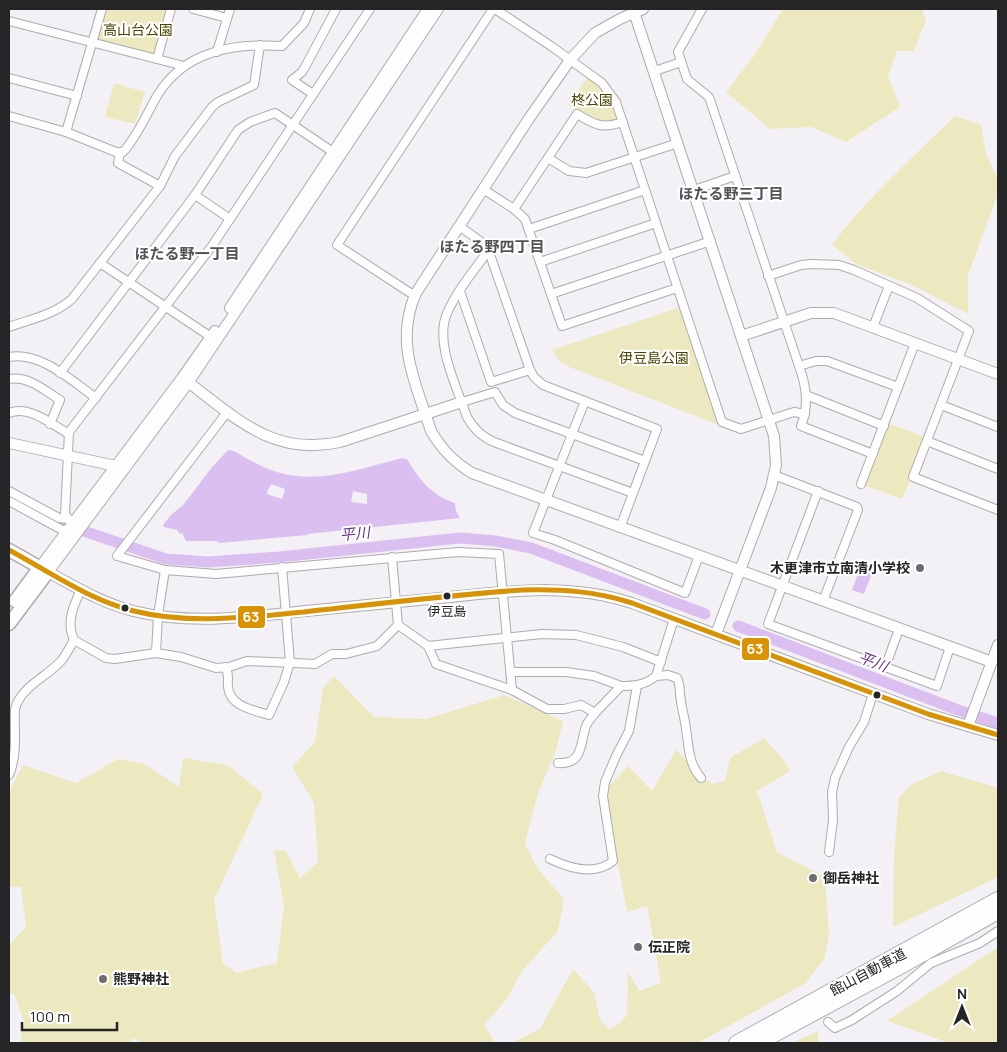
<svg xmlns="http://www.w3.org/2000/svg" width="1007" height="1052" font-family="Manrope,'Noto Sans JP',sans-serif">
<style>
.green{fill:#ece9c1}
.water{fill:#dcbff1;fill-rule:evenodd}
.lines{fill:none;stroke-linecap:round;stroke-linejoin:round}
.river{stroke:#dcbff1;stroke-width:11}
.minor-casing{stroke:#adabae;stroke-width:10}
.tertiary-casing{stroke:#adabae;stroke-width:12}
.primary-casing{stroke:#adabae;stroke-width:15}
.motorway-casing{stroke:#adabae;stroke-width:16}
.minor{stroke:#fdfdfe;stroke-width:8}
.tertiary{stroke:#fdfdfe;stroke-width:10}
.primary{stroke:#fdfdfe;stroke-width:12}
.motorway{stroke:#fdfdfe;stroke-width:14}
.bus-1-casing{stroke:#fff;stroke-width:9}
.bus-1{stroke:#d89206;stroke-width:5}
.poi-dot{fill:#6d6c6f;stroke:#fff;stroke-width:2}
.bus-dot{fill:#252426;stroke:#fff;stroke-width:2}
.labels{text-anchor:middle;stroke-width:4;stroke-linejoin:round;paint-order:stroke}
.bus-label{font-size:13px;fill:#252426;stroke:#fff}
.park-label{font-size:14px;fill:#494501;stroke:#fff}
.poi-label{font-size:14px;font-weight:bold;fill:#252426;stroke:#fff;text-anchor:start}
.street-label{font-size:14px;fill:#252426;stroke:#fff}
.neighbourhood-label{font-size:15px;font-weight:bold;fill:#535156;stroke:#fff}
.water-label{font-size:15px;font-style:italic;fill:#633282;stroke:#fff}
.line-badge{stroke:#fff;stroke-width:2}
.badge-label{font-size:14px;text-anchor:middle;font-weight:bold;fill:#fff}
</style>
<rect width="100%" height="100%" fill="#f4f1f6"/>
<g class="green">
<path d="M 104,9 L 167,9 L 154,55 L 97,42 L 95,38 Z"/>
<path d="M 783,9 L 922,9 L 926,20 L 914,51 L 897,51 L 888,76 L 900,107 L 846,142 L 811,127 L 770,129 L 726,92 L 754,56 Z"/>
<path d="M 588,77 C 604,91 610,98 617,118 C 599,128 583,113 568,104 Z"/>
<path d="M 114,83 L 145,92 L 135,124 L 105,117 Z"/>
<path d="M 955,116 L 981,125 L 986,154 L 998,179 L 998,193 L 968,275 L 968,314 L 912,285 L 856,264 L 832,245 C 867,198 913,157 955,116 Z"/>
<path d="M 681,307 L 719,425 L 569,367 L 558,360 L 552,350 Z"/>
<path d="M 885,422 L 928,438 L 902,499 L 861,484 Z"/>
<path d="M 334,676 L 374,717 L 426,719 L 504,695 L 563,721 L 555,754 L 538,793 L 525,843 L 537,868 L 564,899 L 558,931 L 522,971 L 507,999 L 484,1025 L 495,1043 L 141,1043 L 133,1038 L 129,1043 L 20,1043 L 24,1022 L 15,996 L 9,992 L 9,945 L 26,927 L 21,887 L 9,887 L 9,797 L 12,786 L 23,765 L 76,783 L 118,759 L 145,764 L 179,787 L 183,758 L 228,765 L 263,794 L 214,900 L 223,963 L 236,973 L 277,963 L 284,906 L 274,850 L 286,851 L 300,878 L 318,862 L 314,803 L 292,767 L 315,742 L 323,688 Z"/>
<path d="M 764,738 L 784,760 L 790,771 L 757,791 L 777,852 L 825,877 L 829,935 L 824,960 L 804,984 L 698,1043 L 512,1043 L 540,1029 L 573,969 L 594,992 L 600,1020 L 609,1029 L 620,1023 L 627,1015 L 628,972 L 639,991 L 661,983 L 647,906 L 627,912 L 616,854 L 607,788 L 628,766 L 652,791 L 676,750 L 712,784 L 725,781 L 730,758 Z"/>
<path d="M 941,771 L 998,788 L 998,877 L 893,927 L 894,855 L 899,797 L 911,785 Z"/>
<path d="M 998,947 L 998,1043 L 944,1043 L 946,1042 L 887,1021 Z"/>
<path d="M 818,1031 L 818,1043 L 792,1043 Z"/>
</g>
<g class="water">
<path d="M 228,450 C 236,450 241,456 248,459 C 257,464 267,469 277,472 C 320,485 361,468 402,458 L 407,459 C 419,479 432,496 455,503 L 456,511 L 460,518 L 308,534 L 307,535 L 220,543 L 216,541 L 186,541 L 182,533 L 180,534 L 177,530 L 164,527 L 163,525 L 171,515 L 184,504 L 212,467 ZM 271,484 L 285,489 L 282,499 L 267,494 L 267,492 ZM 353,491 L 367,494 L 367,504 L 351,502 Z"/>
<path d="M 860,568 L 872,573 L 864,594 L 852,590 Z"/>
</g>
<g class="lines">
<g class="river">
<path d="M 9,496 L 60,523 L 166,559 L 208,562 L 279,557 L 460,538 L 496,541 L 531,548 L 705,614"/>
<path d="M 738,626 L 958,710 L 998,723"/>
</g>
<defs>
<g id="minor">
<path d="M 193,9 L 227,18"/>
<path d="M 495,9 L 551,46 L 602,83 L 616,102 L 722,422 L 741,429 L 794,412 L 805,414"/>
<path d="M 702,9 L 678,52 L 687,79 L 709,97 L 802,375 C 807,392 808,409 801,426 L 873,454"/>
<path d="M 9,21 L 184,66"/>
<path d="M 217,52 L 230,9"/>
<path d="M 157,59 L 171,9"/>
<path d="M 655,71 L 681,62"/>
<path d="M 9,78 L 77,96"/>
<path d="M 313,94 L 292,80 L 302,72 L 305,67 L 336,9"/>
<path d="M 9,116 L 66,132 L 116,152 L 123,152 C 135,140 148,112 157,96 C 184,51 233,43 282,46 L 304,23 L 310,9"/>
<path d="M 66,132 L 102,9"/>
<path d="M 120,153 L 118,163 L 160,186"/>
<path d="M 548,158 L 569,171 L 586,173 L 678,143"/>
<path d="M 483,189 L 514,209 L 525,219 L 562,326 L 677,288"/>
<path d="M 694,190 L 735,176"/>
<path d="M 195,195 L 230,219"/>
<path d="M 514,209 L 577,114 C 595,125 602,129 623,122"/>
<path d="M 459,226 L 487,246 L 530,370 L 534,377 L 543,385 L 657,429 L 620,528"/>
<path d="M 529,229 L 645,190"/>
<path d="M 489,250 C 475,269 458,289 448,311 C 433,341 457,387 467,417 C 474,429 481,436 494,442 L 633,493"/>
<path d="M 540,262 L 656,223"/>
<path d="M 100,263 L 211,337"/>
<path d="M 768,276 L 801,265 L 812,264 L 839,265 L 854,270 L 917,298 L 969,331 L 913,477 L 998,510"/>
<path d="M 460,291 L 491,382 L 530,370"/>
<path d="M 551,294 L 711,241"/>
<path d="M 415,296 L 337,245 L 493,9"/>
<path d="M 9,327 C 31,319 54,315 72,299 L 160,186 L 175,156 L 212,107 L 218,102 L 254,85 L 260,45"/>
<path d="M 873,327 L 889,286"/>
<path d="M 9,357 C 40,351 72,381 96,398"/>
<path d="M 799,366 L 816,361 L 827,361 L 898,387"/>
<path d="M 60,373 L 195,195 L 238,130 L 250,122 L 275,113 L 333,152"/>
<path d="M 9,379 C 29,376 44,390 60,400 L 50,424"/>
<path d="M 806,395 L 884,426"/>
<path d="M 585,401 L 533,533 L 555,540 L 685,593 L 699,556"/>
<path d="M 462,402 L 495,392 L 503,405 L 515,413 L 645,461"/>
<path d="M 941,405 L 998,427"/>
<path d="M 228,411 L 117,556 L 165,570 L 216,574 L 458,552 L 499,554 L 512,690"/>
<path d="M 9,413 C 30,405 51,424 69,434"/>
<path d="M 927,441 L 998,469"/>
<path d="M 774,475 L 857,507 L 858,510 L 823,601"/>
<path d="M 861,484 L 915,343"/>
<path d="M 9,491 L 59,518 L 68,519"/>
<path d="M 818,491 L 768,624 L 937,686 L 950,647"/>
<path d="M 9,501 L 66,532"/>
<path d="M 73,523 L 65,515 L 69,432 L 212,246 L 370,9"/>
<path d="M 392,557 L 398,625"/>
<path d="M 81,590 C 73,606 66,623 74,640 L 106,658 L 115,659 L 156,653 L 181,657 L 216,668 L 229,667 L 247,661 L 315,664 L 332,654 L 346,654 L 377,646 L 398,625"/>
<path d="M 398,625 L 428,646 L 436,664 L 512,690 L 547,709 L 564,709 L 581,705 L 595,713 L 621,686 C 635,686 645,685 656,676 L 674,619"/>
<path d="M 428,646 L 542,634 L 576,635 L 623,647 L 661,662"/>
<path d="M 156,653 L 158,615 L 165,570"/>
<path d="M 225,667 C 230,674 227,679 228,687 C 230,707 254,710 269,715 L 284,682 L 290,662 L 282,567"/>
<path d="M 885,668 L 899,629"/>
<path d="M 511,672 L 566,672 L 594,676 L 621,686"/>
<path d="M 656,676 L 668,675 L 677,678 C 681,686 679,692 681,701 C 682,710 685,719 686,729 C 689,746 688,763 701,778"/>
<path d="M 558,763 C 583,765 580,744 586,726 C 588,721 592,717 595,713"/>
<path d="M 9,775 C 18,754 14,730 15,709 C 21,686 47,677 61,661 C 66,655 70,647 74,640"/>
<path d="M 829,852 L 833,820 L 832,792 L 835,778 L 849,747 L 864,722 L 873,694"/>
<path d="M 550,859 C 569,868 595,876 613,861 L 603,796 L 605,782 L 616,756 L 629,731 L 637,686"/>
<path d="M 828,1022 L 835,1028 L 852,1020 L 897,991 L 931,963 L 980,943 L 998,931"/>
</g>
<g id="tertiary">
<path d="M 438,9 L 188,383 L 48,572 C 76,587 102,603 133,611 C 190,625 249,617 306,611 C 357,606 409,601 460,596 C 519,590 575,584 632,603 L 928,714 L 998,735"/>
<path d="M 633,9 L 774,436 L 776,465 L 771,488 L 716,634"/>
<path d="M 643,9 L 620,19 L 595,33 L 570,60 L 528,120 L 416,293 C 394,342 416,384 431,431 C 442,450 454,462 472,473 L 992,662"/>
<path d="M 230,308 L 428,9"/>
<path d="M 741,336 L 811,313 L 834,313 L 998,374"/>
<path d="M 184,379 C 235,417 272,457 340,442 L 462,402"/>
<path d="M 9,443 L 116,466"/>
<path d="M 40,567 L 182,378 L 215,331"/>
<path d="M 968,726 L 998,645"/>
</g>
<g id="primary">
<path d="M 9,550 L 48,572 L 9,624"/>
<path d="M 15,601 L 40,567"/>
</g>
<g id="motorway">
<path d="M 736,1043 L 998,899"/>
<path d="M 759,1043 L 900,967 L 998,912"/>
</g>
</defs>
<use href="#minor" class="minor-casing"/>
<use href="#tertiary" class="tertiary-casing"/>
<use href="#primary" class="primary-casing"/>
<use href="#motorway" class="motorway-casing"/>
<use href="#minor" class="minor"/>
<use href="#tertiary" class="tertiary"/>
<use href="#primary" class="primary"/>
<use href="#motorway" class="motorway"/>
<defs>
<path id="bus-1" d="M 9,550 C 50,572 89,600 134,611 C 190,625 247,617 304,612 C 376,604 449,595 522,590 C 560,589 595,591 632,603 L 928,714 L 998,735"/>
</defs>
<use href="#bus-1" class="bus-1-casing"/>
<use href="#bus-1" class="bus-1"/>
</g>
<g class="poi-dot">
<circle cx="920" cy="568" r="5"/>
<circle cx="813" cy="878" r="5"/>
<circle cx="638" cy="947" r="5"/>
<circle cx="103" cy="979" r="5"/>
</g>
<g class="bus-dot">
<circle cx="447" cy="596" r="4.5"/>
<circle cx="125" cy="608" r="4.5"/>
<circle cx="877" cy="695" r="4.5"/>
</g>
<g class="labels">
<g class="bus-label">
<text x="447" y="616">伊豆島</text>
</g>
<g class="park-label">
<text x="138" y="35">高山台公園</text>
<text x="592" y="105">柊公園</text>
<text x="654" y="363">伊豆島公園</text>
</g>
<g class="poi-label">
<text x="910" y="573" text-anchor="end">木更津市立南清小学校</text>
<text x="823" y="883">御岳神社</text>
<text x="648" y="952">伝正院</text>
<text x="113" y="984">熊野神社</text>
</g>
<g class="street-label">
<text transform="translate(868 972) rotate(-28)" y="5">館山自動車道</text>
</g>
<g class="neighbourhood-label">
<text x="731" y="199">ほたる野三丁目</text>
<text x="492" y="252">ほたる野四丁目</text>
<text x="187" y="259">ほたる野一丁目</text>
</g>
<g class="water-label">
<text transform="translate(355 534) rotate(-6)" y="5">平川</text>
<text transform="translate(873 662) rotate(21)" y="5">平川</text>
</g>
</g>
<g class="line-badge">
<rect x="237" y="605" width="29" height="24" rx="5" fill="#d89206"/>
<rect x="741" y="637" width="29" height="24" rx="5" fill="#d89206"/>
</g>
<g class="badge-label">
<text x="251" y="622">63</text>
<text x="755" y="654">63</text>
</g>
<rect width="1007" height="1052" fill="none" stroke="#252426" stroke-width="20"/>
<g transform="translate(962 1007)" stroke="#ffffff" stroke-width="4" paint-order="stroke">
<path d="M0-4L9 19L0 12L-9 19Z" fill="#252426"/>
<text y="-8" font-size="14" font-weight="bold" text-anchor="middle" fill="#252426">N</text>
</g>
<path d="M22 1022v8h95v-8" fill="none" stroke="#252426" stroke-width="2.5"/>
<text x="30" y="1022" font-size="15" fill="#252426" stroke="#ffffff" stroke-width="4" paint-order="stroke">100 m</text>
</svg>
